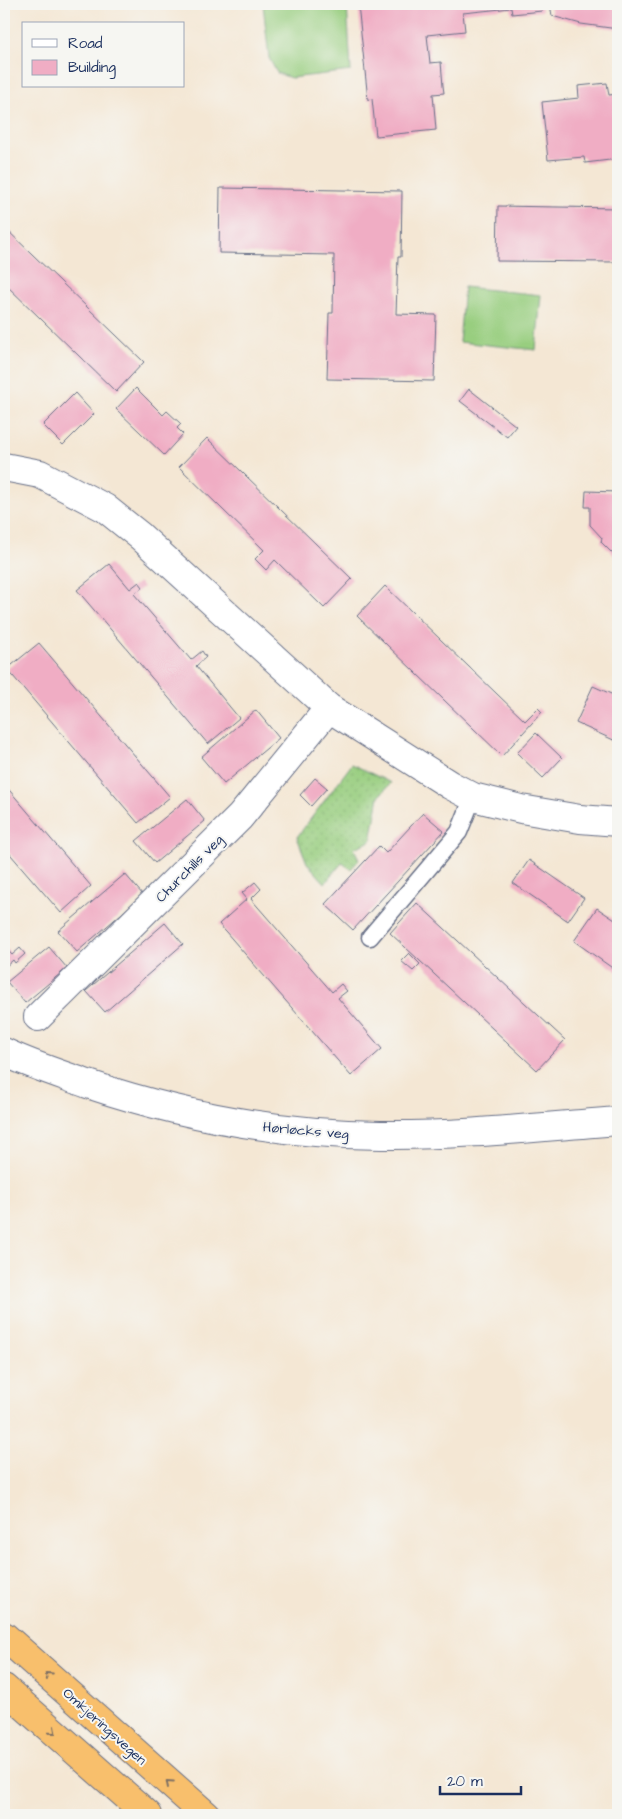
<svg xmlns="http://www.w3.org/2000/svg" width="622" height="1819" font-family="'Architects Daughter',sans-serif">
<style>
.grass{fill:url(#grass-dots);stroke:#5a7e6e}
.garden{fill:#98ce7f;stroke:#5a7e6e}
.building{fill:#f0adc4}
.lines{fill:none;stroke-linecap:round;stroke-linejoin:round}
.service-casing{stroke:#676f87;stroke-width:19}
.minor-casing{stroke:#676f87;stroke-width:30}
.tertiary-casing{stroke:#676f87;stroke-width:30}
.trunk-casing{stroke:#676f87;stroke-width:30}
.service{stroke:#fff;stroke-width:16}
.minor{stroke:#fff;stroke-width:28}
.tertiary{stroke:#fff;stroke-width:28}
.trunk{stroke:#f8bf6c;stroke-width:28}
.oneway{stroke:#7e7064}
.labels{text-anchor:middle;stroke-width:4;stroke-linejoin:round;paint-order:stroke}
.street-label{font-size:14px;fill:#1b2f5e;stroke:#f6f6f2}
</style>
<defs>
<pattern id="grass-dots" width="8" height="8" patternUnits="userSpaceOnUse" patternTransform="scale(1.25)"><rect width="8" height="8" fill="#98ce7f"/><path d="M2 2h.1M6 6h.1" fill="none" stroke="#82b170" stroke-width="1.8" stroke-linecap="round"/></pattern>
</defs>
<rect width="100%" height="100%" fill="#f6f6f2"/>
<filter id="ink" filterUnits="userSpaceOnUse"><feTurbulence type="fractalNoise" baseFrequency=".02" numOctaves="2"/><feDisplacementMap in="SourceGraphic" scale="10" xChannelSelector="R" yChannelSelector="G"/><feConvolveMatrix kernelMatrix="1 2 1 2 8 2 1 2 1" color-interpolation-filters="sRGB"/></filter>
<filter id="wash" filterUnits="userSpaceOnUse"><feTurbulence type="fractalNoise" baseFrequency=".0096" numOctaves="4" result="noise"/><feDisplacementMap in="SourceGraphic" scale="20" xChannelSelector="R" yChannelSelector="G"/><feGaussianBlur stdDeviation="1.12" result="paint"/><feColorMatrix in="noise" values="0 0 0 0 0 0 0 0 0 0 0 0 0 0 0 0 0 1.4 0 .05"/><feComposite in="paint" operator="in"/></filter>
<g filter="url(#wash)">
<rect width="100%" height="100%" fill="#f4e7d4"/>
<path class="grass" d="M 352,764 L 391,783 L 379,796 L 371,841 L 354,848 L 359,860 L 351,869 L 342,863 L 325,883 L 307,863 L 297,837 Z"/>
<g class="garden">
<path d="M 263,4 L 347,4 L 351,71 L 291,78 L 277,73 L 269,58 Z"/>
<path d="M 464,287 L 541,295 L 536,350 L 459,342 Z"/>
</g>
<g id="blocks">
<g class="building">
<path d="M 358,4 L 541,4 L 542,11 L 512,14 L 511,8 L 463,13 L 465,31 L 427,35 L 430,63 L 441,62 L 443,86 L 444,93 L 433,94 L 436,130 L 376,136 L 372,99 L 368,100 Z"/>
<path d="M 550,4 L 618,4 L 618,29 L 581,24 L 552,16 Z"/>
<path d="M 607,83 L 609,95 L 618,94 L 618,159 L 585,163 L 584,157 L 548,160 L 542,102 L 579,98 L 578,86 Z"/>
<path d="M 220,188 L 402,191 L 401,257 L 398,257 L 396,314 L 436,315 L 434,381 L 327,379 L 329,313 L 333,313 L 334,255 L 219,253 Z"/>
<path d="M 498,206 L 617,208 L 617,262 L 497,261 Z"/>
<path d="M 4,227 L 144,362 L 116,392 L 4,283 Z"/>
<path d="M 136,388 L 163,415 L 167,411 L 181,424 L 177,428 L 183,434 L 164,455 L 116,409 Z"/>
<path d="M 469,389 L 516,426 L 507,437 L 460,401 Z"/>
<path d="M 75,393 L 94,414 L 63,445 L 43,425 Z"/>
<path d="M 207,438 L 352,579 L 324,608 L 275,560 L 266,570 L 255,559 L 264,550 L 179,467 Z"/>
<path d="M 586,491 L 618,492 L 618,559 L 601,542 L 602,538 L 590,525 L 590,507 L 585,507 Z"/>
<path d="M 109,564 L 130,589 L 139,582 L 143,587 L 134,594 L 191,660 L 202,651 L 206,657 L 196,666 L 239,718 L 208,744 L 77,590 Z"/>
<path d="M 385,586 L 525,721 L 538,708 L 542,712 L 502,756 L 357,616 Z"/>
<path d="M 39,643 L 170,797 L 138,823 L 7,669 Z"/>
<path d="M 593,686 L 618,697 L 618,742 L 576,723 Z"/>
<path d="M 256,710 L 279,738 L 224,784 L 201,757 Z"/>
<path d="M 536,733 L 562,758 L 543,778 L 517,753 Z"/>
<path d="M 315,778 L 327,788 L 311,806 L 300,795 Z"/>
<path d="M 4,784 L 91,886 L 61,913 L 4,847 Z"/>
<path d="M 187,799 L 205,821 L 155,863 L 136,841 Z"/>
<path d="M 423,813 L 444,831 L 353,930 L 325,904 L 379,846 L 386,853 Z"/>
<path d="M 529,860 L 584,898 L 568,921 L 513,883 Z"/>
<path d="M 125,874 L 143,895 L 77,952 L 58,931 Z"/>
<path d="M 255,882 L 261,889 L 251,899 L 332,992 L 341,984 L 347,991 L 338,998 L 382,1049 L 351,1076 L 219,924 L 247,899 L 242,893 Z"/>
<path d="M 417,903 L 565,1040 L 537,1070 L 390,933 Z"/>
<path d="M 597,908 L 618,922 L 618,972 L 574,941 Z"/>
<path d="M 165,923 L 183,944 L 105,1012 L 86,991 Z"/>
<path d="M 4,946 L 12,955 L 20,948 L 25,954 L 15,963 L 13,960 L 4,968 Z"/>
<path d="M 49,947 L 67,968 L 25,1003 L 7,982 Z"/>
<path d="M 409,953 L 420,964 L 413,971 L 401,961 Z"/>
</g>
</g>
</g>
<g filter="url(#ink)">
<use href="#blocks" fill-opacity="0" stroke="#676f87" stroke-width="1"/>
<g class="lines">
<defs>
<path id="service" d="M 370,937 L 459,832 L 473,797"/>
<g id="minor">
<path d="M 4,467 L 40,474 L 105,508 L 140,536 L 329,708 L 450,785 L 473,797 L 521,809 L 580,819 L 618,822"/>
<path d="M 38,1017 L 240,817 L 329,708"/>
</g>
<path id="tertiary" d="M 4,1052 C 31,1065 60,1074 88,1084 C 183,1116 281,1134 381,1135 C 460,1136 540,1127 618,1121"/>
<g id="trunk">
<path d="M 4,1636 L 206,1815"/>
<path d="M 4,1688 L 148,1815"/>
</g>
</defs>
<use href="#service" class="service-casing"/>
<use href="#minor" class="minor-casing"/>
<use href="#tertiary" class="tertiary-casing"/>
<use href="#trunk" class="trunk-casing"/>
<use href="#service" class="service"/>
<use href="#minor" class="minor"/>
<use href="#tertiary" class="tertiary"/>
<use href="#trunk" class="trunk"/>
</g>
<defs><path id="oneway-chevron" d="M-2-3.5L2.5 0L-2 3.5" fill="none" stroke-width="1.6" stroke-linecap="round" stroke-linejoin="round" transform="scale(1.25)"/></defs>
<g class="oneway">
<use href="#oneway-chevron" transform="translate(48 1675) rotate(-138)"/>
<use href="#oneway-chevron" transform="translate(53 1731) rotate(41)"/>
<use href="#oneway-chevron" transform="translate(169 1783) rotate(-138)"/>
</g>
</g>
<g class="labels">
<g class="street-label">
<text transform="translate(189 868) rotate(-45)" y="5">Churchills veg</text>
<text transform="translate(306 1130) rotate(5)" y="5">Hørløcks veg</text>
<text transform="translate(105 1726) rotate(42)" y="5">Omkjøringsvegen</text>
</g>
</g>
<rect width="622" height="1819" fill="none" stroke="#f6f6f2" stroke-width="20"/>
<rect x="22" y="22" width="162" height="65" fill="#f6f6f2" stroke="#9ea6b7"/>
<rect x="32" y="39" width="25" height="8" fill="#ffffff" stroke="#9ea6b7"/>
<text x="68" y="48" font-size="15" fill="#1b2f5e">Road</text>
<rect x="32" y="60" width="25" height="15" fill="#f0adc4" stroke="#9ea6b7"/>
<text x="68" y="72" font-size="15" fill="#1b2f5e">Building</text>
<path d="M440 1786v8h81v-8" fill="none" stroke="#1b2f5e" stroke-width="2.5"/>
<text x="447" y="1786" font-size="15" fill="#1b2f5e" stroke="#f6f6f2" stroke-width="4" paint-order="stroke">20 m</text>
</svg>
